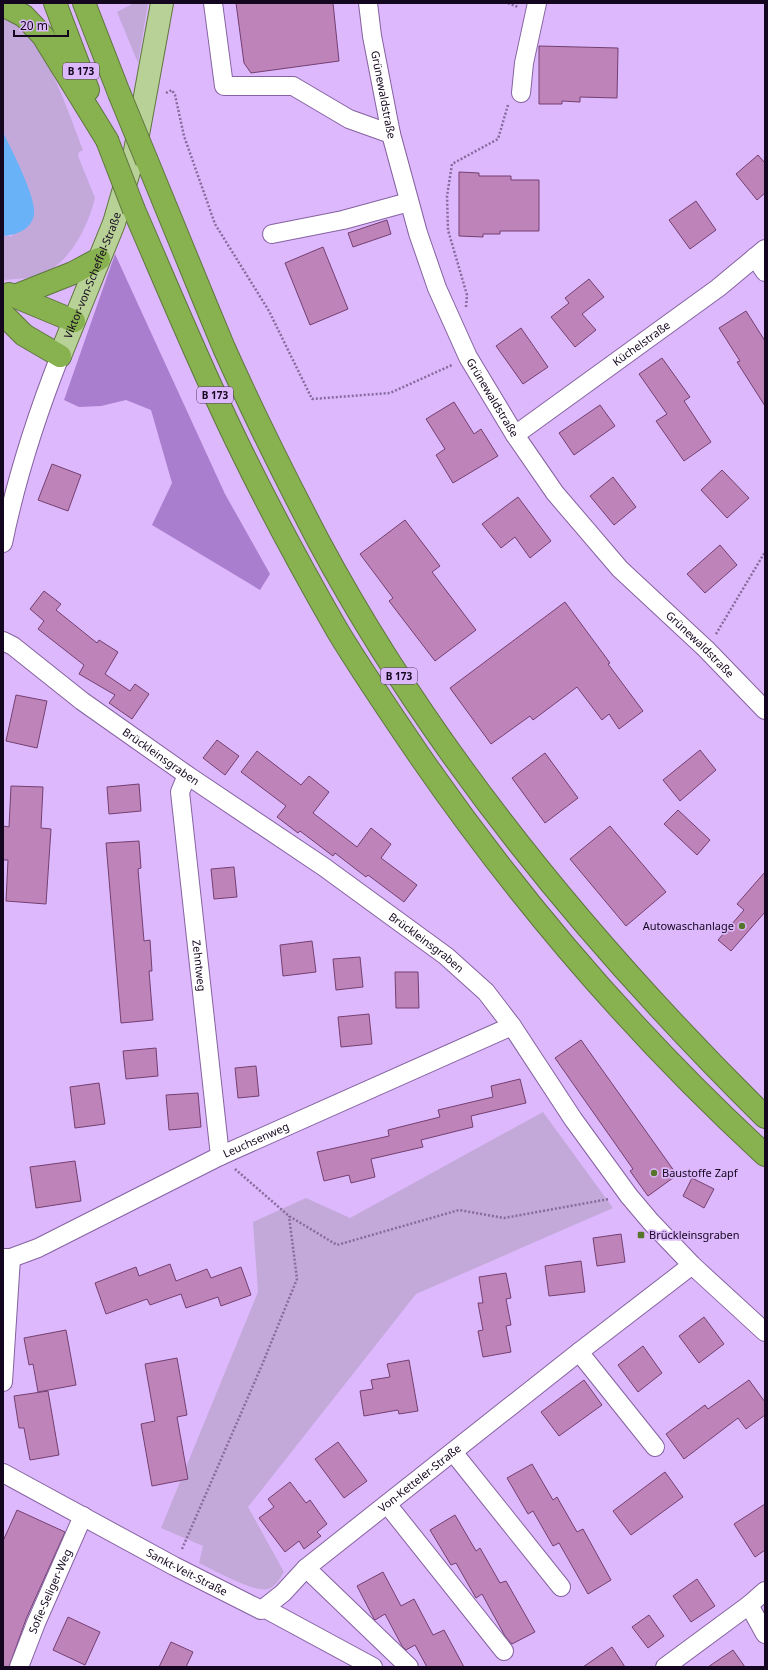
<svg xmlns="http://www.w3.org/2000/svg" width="768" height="1670" font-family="'Noto Sans',sans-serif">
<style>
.green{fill:#c3a9da}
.forest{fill:#aa7ece}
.water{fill:#6ab2f7}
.building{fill:#be84ba;stroke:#743f71}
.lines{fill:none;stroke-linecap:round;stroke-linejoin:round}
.minor-casing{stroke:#8562a1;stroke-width:20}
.major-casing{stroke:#5f763e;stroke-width:24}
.highway-casing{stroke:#5f763e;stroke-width:24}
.path{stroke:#866b9c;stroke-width:2.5;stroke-dasharray:2 2;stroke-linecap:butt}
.minor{stroke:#fff;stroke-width:18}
.major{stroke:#b8d196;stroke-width:22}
.highway{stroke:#88b250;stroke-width:22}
.highway-bridge-casing{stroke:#5f763e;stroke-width:24;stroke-linecap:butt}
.highway-bridge{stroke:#88b250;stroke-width:22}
.poi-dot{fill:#56752b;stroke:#ddb8fc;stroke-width:1.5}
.labels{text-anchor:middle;stroke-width:3.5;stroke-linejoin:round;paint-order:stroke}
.shield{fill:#ddb8fc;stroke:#503b61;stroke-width:1}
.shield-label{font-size:10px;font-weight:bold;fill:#14061e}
.street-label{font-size:11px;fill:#14061e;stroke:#ddb8fc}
.poi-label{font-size:11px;fill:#14061e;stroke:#ddb8fc;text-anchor:start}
</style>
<rect width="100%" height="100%" fill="#ddb8fc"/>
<g class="green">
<path d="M 134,3 L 148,3 L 138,63 L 117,12 Z"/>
<path d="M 3,17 C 8,19 15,22 19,25 C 47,46 70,117 83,150 L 79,152 L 78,156 L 95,198 C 89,222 75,253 53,268 C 39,278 20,279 3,280 L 3,236 L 12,236 L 31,196 L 3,132 Z"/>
<path d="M 543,1112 L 613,1208 L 416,1294 L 248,1507 L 284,1572 C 280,1578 276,1587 268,1589 C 254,1593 214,1570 199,1563 L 203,1546 L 161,1528 L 258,1292 L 253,1222 L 306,1198 L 350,1218 Z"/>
</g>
<path class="forest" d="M 115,254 L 225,494 L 270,574 L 260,590 L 152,525 L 172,483 L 151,410 L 126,400 L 101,406 L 79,407 L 64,400 Z"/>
<path class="water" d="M 3,132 C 11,149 37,198 34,215 C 31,230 16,235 3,236 Z"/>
<g class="building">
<path d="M 236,3 L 333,3 L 339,61 L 251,73 L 244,63 Z"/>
<path d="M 539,46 L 618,48 L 617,98 L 580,97 L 580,102 L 562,101 L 562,104 L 539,104 Z"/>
<path d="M 758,155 L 765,163 L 765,193 L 757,200 L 736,174 Z"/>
<path d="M 459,172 L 479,173 L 479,176 L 511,176 L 511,180 L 539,180 L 539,231 L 500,231 L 500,234 L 483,234 L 483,237 L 459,236 Z"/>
<path d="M 696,201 L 716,230 L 690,249 L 669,220 Z"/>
<path d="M 387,220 L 391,234 L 353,247 L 348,233 Z"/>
<path d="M 323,247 L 348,309 L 310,325 L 285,263 Z"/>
<path d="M 589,279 L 604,297 L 582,314 L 596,330 L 575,347 L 551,317 L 569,303 L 565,298 Z"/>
<path d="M 746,311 L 765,341 L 765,406 L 737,362 L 740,361 L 719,328 Z"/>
<path d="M 521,328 L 548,367 L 523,384 L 496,346 Z"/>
<path d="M 662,358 L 690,397 L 684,401 L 711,442 L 684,461 L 656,421 L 667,414 L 639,374 Z"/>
<path d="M 454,402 L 474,434 L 481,429 L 498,456 L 453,483 L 436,455 L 445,449 L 426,419 Z"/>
<path d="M 600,405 L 615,426 L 574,455 L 559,433 Z"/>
<path d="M 52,464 L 81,475 L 68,511 L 38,500 Z"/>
<path d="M 722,470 L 749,498 L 727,518 L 701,490 Z"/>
<path d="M 613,477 L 636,507 L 614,525 L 590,496 Z"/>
<path d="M 518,497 L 551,541 L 530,558 L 515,537 L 501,548 L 482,524 Z"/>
<path d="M 405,520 L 440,566 L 432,572 L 476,630 L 435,661 L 389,601 L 393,598 L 360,554 Z"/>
<path d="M 720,545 L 737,565 L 705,593 L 687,574 Z"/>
<path d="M 44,591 L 61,604 L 56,610 L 97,643 L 99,640 L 118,652 L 105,674 L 130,691 L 135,684 L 149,694 L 132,719 L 109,703 L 115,695 L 79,674 L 84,665 L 38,629 L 44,621 L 30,609 Z"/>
<path d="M 565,602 L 610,663 L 608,664 L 643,711 L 619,729 L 609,714 L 602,720 L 577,687 L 533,720 L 530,716 L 491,744 L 450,688 Z"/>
<path d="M 16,695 L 47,701 L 37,748 L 6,741 Z"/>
<path d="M 217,740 L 239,756 L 225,775 L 203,758 Z"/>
<path d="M 700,750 L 716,770 L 680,801 L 663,780 Z"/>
<path d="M 257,751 L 301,785 L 309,776 L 329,792 L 313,813 L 357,847 L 371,828 L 391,844 L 381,858 L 417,885 L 404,902 L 368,875 L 366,877 L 335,853 L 333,856 L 300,831 L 298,833 L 277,817 L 286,806 L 241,772 Z"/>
<path d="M 545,753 L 578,798 L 545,823 L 512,778 Z"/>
<path d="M 139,784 L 141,811 L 109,814 L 107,787 Z"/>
<path d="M 11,786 L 43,787 L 41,828 L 51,829 L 46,904 L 6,901 L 8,860 L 3,860 L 3,826 L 9,827 Z"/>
<path d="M 678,810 L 710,840 L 697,855 L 664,824 Z"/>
<path d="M 610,826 L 666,892 L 626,926 L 570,859 Z"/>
<path d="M 139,841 L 141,868 L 138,869 L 144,941 L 150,940 L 152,971 L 149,971 L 153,1020 L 121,1023 L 106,843 Z"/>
<path d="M 234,867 L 237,897 L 214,899 L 211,869 Z"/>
<path d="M 765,872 L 765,912 L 731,951 L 718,940 L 744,910 L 737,904 Z"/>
<path d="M 312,941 L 316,972 L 283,976 L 280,945 Z"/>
<path d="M 360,957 L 363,987 L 336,990 L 333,959 Z"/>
<path d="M 395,972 L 418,972 L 419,1008 L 396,1008 Z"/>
<path d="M 369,1014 L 372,1044 L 341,1047 L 338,1017 Z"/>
<path d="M 581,1040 L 677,1175 L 648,1196 L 630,1171 L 633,1169 L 555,1058 Z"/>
<path d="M 156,1048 L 158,1076 L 126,1079 L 123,1051 Z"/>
<path d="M 256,1066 L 259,1096 L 238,1098 L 235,1068 Z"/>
<path d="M 520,1079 L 526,1103 L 471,1116 L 473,1127 L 421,1140 L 423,1147 L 371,1159 L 375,1177 L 351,1183 L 349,1175 L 324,1181 L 317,1152 L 389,1136 L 388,1130 L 440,1117 L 438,1110 L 493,1097 L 491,1086 Z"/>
<path d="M 99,1083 L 105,1124 L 75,1128 L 70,1087 Z"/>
<path d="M 198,1093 L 201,1127 L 169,1130 L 166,1095 Z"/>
<path d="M 75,1161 L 81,1201 L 36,1208 L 30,1167 Z"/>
<path d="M 692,1178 L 714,1189 L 704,1208 L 683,1196 Z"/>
<path d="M 621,1234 L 625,1262 L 597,1266 L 593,1238 Z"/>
<path d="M 581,1261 L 585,1292 L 549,1296 L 545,1266 Z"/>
<path d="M 170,1264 L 176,1281 L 207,1269 L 211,1278 L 241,1267 L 251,1295 L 221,1306 L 218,1297 L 186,1308 L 181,1294 L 150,1305 L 147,1299 L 106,1314 L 95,1283 L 136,1267 L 139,1276 Z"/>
<path d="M 506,1273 L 511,1298 L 506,1299 L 511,1325 L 506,1326 L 511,1352 L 483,1357 L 478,1331 L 483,1330 L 478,1303 L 483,1303 L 479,1277 Z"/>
<path d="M 704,1317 L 724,1344 L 699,1363 L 679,1336 Z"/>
<path d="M 66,1330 L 76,1385 L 38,1392 L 33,1364 L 29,1365 L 24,1338 Z"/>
<path d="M 643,1346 L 662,1373 L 638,1392 L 618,1365 Z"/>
<path d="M 177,1358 L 187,1415 L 177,1417 L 188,1479 L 152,1486 L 141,1424 L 155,1421 L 145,1364 Z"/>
<path d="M 409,1360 L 418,1411 L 399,1414 L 398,1410 L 364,1416 L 360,1391 L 373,1389 L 371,1380 L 390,1377 L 387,1364 Z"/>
<path d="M 584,1380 L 602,1405 L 559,1436 L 541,1412 Z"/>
<path d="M 749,1380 L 765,1402 L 765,1415 L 746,1429 L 738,1418 L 684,1459 L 666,1434 L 705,1405 L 708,1409 Z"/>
<path d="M 48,1391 L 59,1455 L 30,1460 L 24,1428 L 19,1428 L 14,1396 Z"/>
<path d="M 338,1442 L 367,1481 L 344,1498 L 315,1459 Z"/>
<path d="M 532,1464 L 553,1500 L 557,1497 L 577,1532 L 583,1529 L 611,1580 L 588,1594 L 559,1543 L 553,1546 L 533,1511 L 528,1514 L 507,1478 Z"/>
<path d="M 665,1472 L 683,1497 L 631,1535 L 613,1511 Z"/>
<path d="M 290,1482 L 306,1503 L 310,1500 L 327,1524 L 317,1532 L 321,1536 L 304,1549 L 299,1541 L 285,1552 L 259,1518 L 274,1507 L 268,1499 Z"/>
<path d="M 765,1504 L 765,1550 L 755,1557 L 734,1524 Z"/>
<path d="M 17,1510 L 65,1532 L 26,1619 L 9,1667 L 3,1667 L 3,1541 Z"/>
<path d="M 455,1515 L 476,1551 L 480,1548 L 500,1583 L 506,1581 L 535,1632 L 512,1644 L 505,1636 L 482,1594 L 476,1598 L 456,1563 L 451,1565 L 430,1530 Z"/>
<path d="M 383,1572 L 401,1606 L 414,1599 L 433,1635 L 444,1630 L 464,1667 L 427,1667 L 415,1645 L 406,1650 L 402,1646 L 385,1614 L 375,1620 L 374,1619 L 357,1586 Z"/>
<path d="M 697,1579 L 715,1606 L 691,1622 L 673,1596 Z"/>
<path d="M 649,1615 L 664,1636 L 648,1648 L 632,1627 Z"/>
<path d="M 68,1617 L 100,1632 L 85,1665 L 53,1650 Z"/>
<path d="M 171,1642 L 193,1652 L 186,1667 L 159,1667 Z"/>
<path d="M 612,1647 L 625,1667 L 583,1667 Z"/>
<path d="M 733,1650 L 745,1667 L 708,1667 Z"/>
</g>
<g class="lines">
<defs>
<g id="minor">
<path d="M 213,3 L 224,86 L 293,86 L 349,119 L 391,134"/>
<path id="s1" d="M 368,3 L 372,36 L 391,134 L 418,233 L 437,288 L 468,357 L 515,435 L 555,493 L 620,569 L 706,649 L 765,710"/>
<path d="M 521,93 L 524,63 L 537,3"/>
<path d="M 272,234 L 343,220 L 409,202"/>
<path d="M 755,257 L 765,272"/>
<path id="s2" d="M 515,435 L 718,288 L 765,249"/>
<path d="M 3,543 C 16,479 36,417 60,356"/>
<path id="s3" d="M 3,641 L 13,646 L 82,701 L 187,775 L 324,867 L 446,956 L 486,992 L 512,1026 L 573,1119 L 629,1196 L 651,1222 L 692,1265 L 765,1332"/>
<path id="s4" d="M 187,775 L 180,792 L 220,1156"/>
<path id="s5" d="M 3,1258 L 11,1258 L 38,1248 L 220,1156 L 512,1026"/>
<path d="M 579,1352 L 655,1447"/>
<path d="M 3,1382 L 11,1258"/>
<path d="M 453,1452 L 561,1587"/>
<path id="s6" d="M 3,1473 L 174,1566 L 261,1610 L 264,1608 L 373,1667"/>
<path d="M 387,1504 L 504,1651"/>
<path d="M 306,1568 L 409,1667"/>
<path d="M 749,1605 L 765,1634"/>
<path id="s7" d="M 264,1608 L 283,1593 L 306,1568 L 579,1352 L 692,1265"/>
<path id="s8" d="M 19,1667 L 36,1623 L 83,1516"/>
<path d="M 665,1667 L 749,1605 L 765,1591"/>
</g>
<g id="major">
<path id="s9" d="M 60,356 L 114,223 L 135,151 L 162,3"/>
</g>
<g id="highway">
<path d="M 55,3 L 88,90"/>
<path d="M 84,3 L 119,93"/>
<path d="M 3,5 L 24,16 L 43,36 L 107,140"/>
<path d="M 147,161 C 173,224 198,286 224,348 C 253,413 285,477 318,540 C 433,755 592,946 765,1117"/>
<path d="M 134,210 C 168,288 200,366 237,442 C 268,506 302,569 337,630 C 363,673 391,714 419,755 C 519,900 635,1035 765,1155"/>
<path d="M 9,294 L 74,321"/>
<path d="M 15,296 L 73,273 L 99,259"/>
<path d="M 3,314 L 24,335 L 60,356"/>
</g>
</defs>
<use href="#minor" class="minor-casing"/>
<use href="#major" class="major-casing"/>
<use href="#highway" class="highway-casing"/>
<g class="path">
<path d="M 508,3 L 518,7"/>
<path d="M 166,93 L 172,90 L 175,95 L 184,136 L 215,224 L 269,311 L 312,399 L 390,393 L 452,365"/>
<path d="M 466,307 L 467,295 L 448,230 L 447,196 L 452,164 L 498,139 L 508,105"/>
<path d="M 716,634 L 765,552"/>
<path d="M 235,1169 L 289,1216 L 337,1245 L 459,1210 L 504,1218 L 609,1199"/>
<path d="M 182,1549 L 262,1365 L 297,1279 L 289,1216"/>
</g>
<use href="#minor" class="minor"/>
<use href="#major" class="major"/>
<use href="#highway" class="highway"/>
<defs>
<g id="highway-bridge">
<path d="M 119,93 L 147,161"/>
<path d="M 107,140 L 134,210"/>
</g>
</defs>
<use href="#highway-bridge" class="highway-bridge-casing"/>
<use href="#highway-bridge" class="highway-bridge"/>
</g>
<g class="poi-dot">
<circle cx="742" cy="926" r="4"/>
<circle cx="654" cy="1173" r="4"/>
<rect x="637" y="1231" width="8" height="8" rx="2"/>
</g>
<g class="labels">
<g class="shield">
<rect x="63" y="63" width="36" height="16" rx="3"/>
<rect x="197" y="387" width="36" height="16" rx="3"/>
<rect x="381" y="668" width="36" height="16" rx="3"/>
</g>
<g class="shield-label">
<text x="81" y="75">B 173</text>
<text x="215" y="399">B 173</text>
<text x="399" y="680">B 173</text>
</g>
<g class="street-label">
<text dy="4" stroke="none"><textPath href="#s1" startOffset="93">Grünewaldstraße</textPath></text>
<text dy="4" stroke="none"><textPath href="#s9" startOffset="87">Viktor-von-Scheffel-Straße</textPath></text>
<text dy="4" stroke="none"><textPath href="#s2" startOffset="156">Küchelstraße</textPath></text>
<text dy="4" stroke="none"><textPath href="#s1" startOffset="417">Grünewaldstraße</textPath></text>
<text dy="4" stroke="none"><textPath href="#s1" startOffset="741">Grünewaldstraße</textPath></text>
<text dy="4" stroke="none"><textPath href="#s3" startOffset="196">Brückleinsgraben</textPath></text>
<text dy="4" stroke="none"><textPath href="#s3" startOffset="520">Brückleinsgraben</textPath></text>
<text dy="4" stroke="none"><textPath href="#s4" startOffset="193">Zehntweg</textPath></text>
<text dy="4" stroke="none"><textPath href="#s5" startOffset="280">Leuchsenweg</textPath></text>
<text dy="4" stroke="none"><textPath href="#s7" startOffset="203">Von-Ketteler-Straße</textPath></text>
<text dy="4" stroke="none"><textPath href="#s6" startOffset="209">Sankt-Veit-Straße</textPath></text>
<text dy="4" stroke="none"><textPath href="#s8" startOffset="82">Sofie-Seliger-Weg</textPath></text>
</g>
<g class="poi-label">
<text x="734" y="930" text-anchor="end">Autowaschanlage</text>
<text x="662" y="1177">Baustoffe Zapf</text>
<text x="649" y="1239">Brückleinsgraben</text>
</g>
</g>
<rect width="768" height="1670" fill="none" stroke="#14061e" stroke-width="8"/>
<path d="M14 30v6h54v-6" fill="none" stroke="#14061e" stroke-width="2"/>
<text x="20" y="30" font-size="12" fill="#14061e" stroke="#ddb8fc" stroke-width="3" paint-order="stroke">20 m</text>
</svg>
